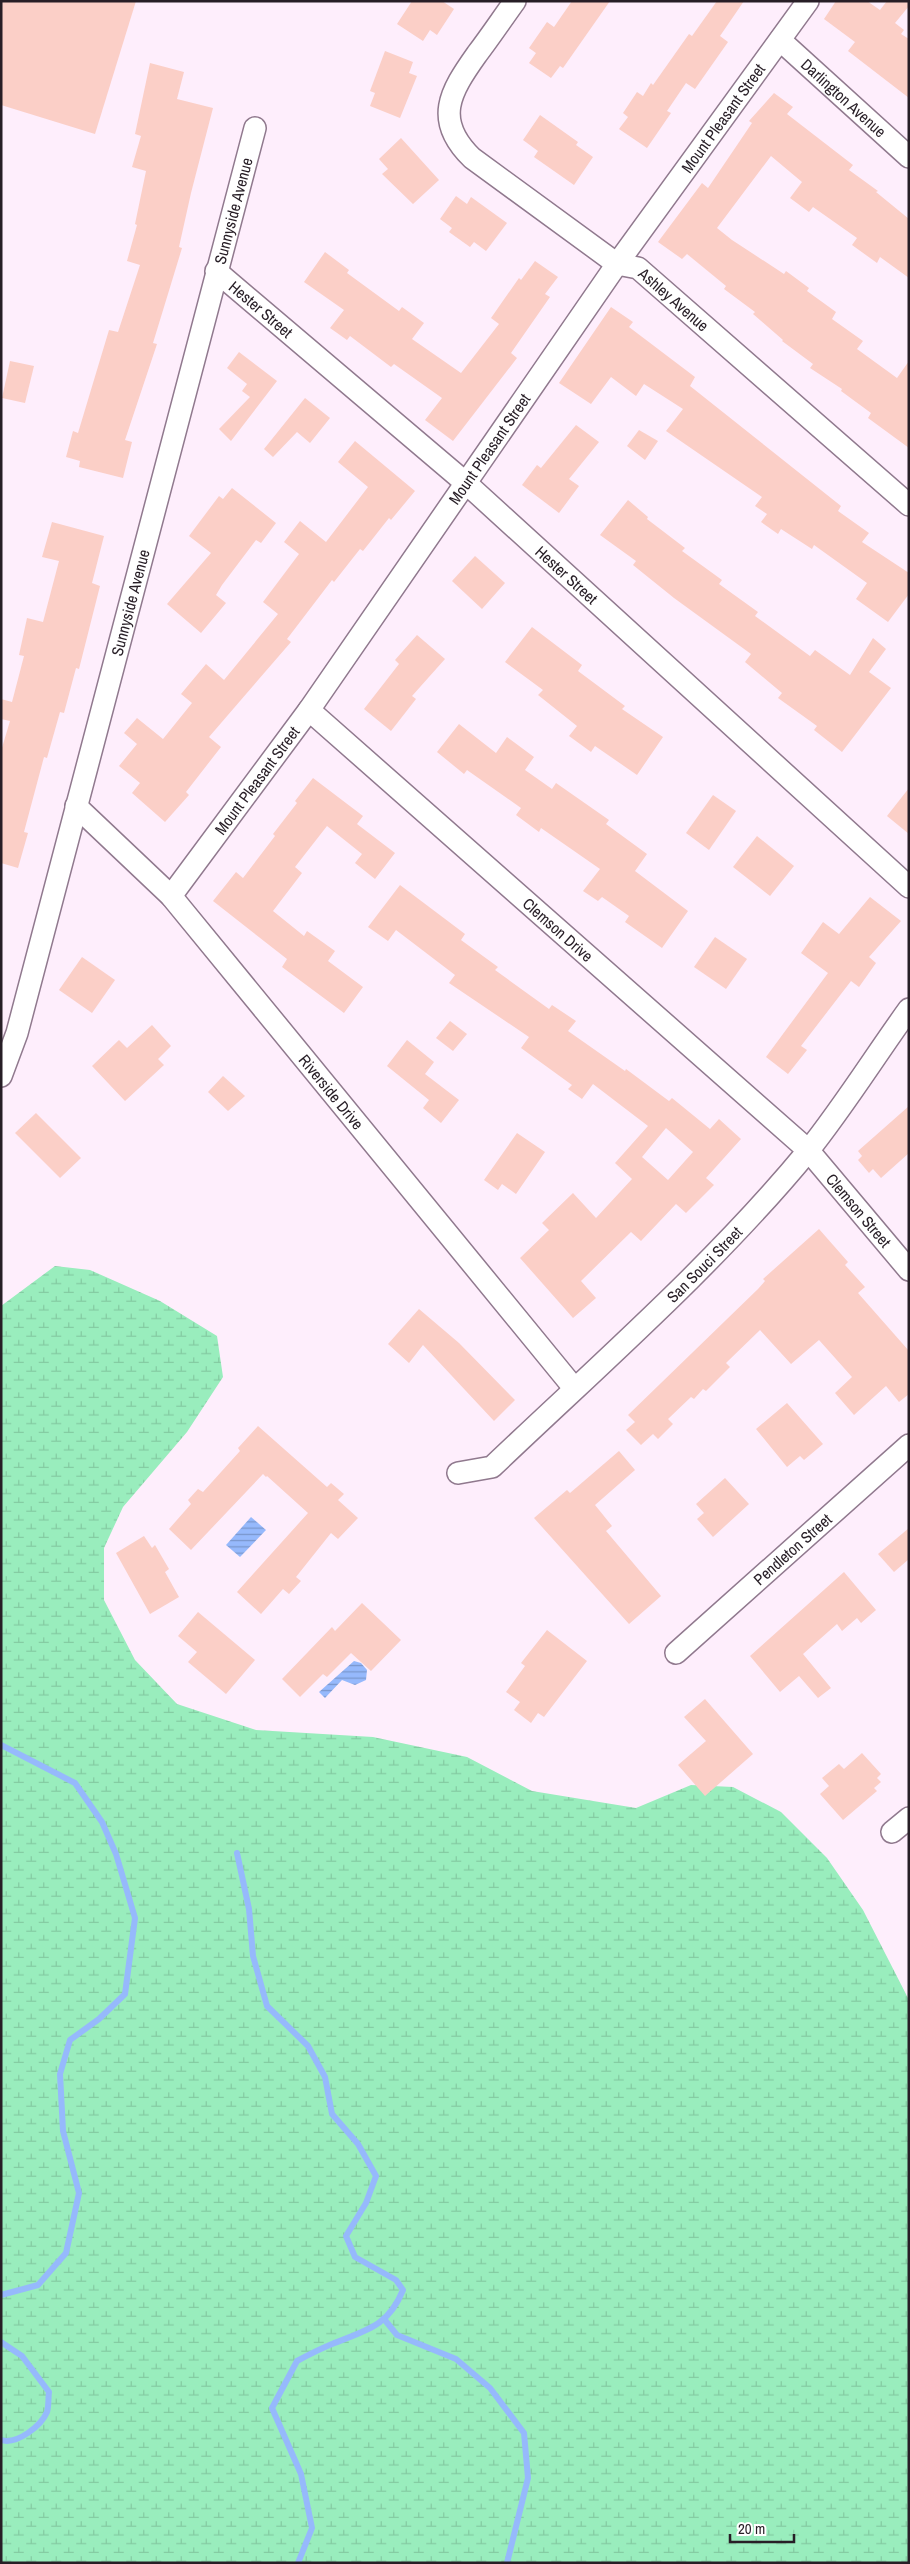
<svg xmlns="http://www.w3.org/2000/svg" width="910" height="2564" font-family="'Archivo Narrow',sans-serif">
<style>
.wetland{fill:url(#wetland-marsh)}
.water{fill:url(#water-rules)}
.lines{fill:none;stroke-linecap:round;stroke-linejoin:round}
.stream{stroke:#96b9fc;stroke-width:6}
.building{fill:#fbcfc7;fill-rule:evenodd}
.minor-casing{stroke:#90798e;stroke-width:24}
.minor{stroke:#fff;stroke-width:21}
.labels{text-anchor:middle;stroke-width:4;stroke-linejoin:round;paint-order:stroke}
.street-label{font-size:16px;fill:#271e26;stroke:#fff}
</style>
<defs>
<pattern id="wetland-marsh" width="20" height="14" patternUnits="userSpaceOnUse" patternTransform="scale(1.25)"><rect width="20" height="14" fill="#99edbd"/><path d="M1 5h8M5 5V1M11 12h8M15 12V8" fill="none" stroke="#84cba2"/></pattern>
<pattern id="water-rules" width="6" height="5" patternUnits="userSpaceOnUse" patternTransform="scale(1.25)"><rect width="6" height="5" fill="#96b9fc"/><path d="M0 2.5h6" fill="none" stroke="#7a96cc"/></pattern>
</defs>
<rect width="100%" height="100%" fill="#feeefc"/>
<path class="wetland" d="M 55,1266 L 90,1270 L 160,1301 L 217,1336 L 223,1377 L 187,1432 L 123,1507 L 104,1548 L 104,1600 L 135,1660 L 177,1704 L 256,1730 L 373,1737 L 467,1757 L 532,1791 L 636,1808 L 691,1785 L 733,1787 L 781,1812 L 827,1858 L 863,1910 L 909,2000 L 909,2563 L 1,2563 L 1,1306 Z"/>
<g class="water">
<path d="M 251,1517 L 266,1530 L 240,1557 L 226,1545 Z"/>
<path d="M 354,1661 L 361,1663 L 367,1670 L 366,1680 L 355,1685 L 342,1680 L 325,1698 L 319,1692 Z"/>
</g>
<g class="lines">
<g class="stream">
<path d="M 1,1745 L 75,1783 L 102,1822 L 116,1854 L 135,1918 L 125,1994 L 99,2019 L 70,2040 L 60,2074 L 63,2131 L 79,2193 L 66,2253 L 38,2285 L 1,2295"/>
<path d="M 237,1853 L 249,1909 L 253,1956 L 267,2006 L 308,2046 L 325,2077 L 332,2114 L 358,2144 L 376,2176 L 366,2203 L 346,2236 L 355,2257 L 396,2280 L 403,2290 C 388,2327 366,2330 332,2344 C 320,2349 308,2355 297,2361 L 272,2408 L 301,2474 L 312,2528 L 298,2563"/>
<path d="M 384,2319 L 397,2335 L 456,2359 L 490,2388 L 524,2433 L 528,2478 L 507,2563"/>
<path d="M 1,2342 L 22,2356 L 49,2392 C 48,2398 49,2406 47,2412 C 41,2426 17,2445 1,2440"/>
</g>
</g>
<g class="building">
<path d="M 1,1 L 136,1 L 95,134 L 1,105 Z"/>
<path d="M 412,1 L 442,1 L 454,9 L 437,35 L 430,30 L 423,41 L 397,24 Z"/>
<path d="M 572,1 L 610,1 L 563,68 L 560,66 L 551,78 L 529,63 L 536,53 L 529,48 L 547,22 L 554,27 Z"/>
<path d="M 717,1 L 744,1 L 720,36 L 728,42 L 695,89 L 686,83 L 667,111 L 671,113 L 647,148 L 619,129 L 628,117 L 623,113 L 637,92 L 643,96 L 651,83 L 653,85 L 689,34 L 692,36 Z"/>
<path d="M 836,1 L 867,1 L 880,10 L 887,1 L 909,1 L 909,6 L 895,23 L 904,30 L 901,34 L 909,39 L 909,98 L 848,51 L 855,42 L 824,19 Z"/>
<path d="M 385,51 L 413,62 L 409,73 L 417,76 L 400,118 L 370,106 L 375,93 L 370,91 Z"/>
<path d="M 150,63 L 184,72 L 177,99 L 213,108 L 191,193 L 179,247 L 182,248 L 153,343 L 157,344 L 125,440 L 132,442 L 123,478 L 79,467 L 80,461 L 66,457 L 73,431 L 78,433 L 109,330 L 118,332 L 140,265 L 127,261 L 137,225 L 135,224 L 146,171 L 132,167 L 141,136 L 135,134 Z"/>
<path d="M 774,93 L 793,107 L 787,114 L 853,165 L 849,170 L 878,191 L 876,192 L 909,219 L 909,278 L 880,257 L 877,263 L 852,245 L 857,238 L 813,207 L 809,212 L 790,198 L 802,182 L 771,156 L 717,228 L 732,240 L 784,274 L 786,271 L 809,288 L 807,291 L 836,312 L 832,319 L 863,341 L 857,349 L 897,378 L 909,361 L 909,448 L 868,418 L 871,413 L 841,391 L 842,389 L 810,368 L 813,364 L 782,341 L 783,340 L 753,314 L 755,312 L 724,289 L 726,286 L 687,254 L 682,259 L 658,242 L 702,183 L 708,188 L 752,123 L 749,121 Z"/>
<path d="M 540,115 L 578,142 L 576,145 L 593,157 L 574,185 L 534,157 L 538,151 L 523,140 Z"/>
<path d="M 401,138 L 439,180 L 413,204 L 382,174 L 388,169 L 379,159 Z"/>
<path d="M 456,196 L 467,204 L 471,197 L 507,223 L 486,251 L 474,242 L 470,247 L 449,232 L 452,228 L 440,219 Z"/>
<path d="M 325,252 L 349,270 L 347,273 L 399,311 L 402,307 L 424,323 L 412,339 L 461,373 L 499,324 L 491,318 L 519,278 L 521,280 L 535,261 L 558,277 L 545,294 L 550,297 L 511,353 L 517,358 L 453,441 L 425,420 L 442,398 L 394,364 L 391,367 L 350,336 L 347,340 L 330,328 L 344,310 L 304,282 Z"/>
<path d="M 611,307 L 633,322 L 629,327 L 695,377 L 690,386 L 841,506 L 838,511 L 869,533 L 862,542 L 909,573 L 909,594 L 888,622 L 856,599 L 867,583 L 814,545 L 812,549 L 781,529 L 778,534 L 761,522 L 767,514 L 755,506 L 762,497 L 666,431 L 683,409 L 644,384 L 636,396 L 611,377 L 591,404 L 559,383 Z"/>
<path d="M 239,352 L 277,381 L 231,441 L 219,429 L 250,397 L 242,391 L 247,384 L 227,368 Z"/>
<path d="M 10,361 L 34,366 L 25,403 L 2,398 Z"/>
<path d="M 305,398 L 330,418 L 310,443 L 297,432 L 273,457 L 264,449 Z"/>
<path d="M 576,425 L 599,442 L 569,479 L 579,486 L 559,513 L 522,485 L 537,465 L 541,468 Z"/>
<path d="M 639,430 L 658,441 L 645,460 L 627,446 Z"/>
<path d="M 355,441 L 415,491 L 391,520 L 389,518 L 363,551 L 360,549 L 334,582 L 332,580 L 287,639 L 291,642 L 209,737 L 221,747 L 186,792 L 189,795 L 165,822 L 132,793 L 140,783 L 119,766 L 137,744 L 124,733 L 137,718 L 163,739 L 192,703 L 181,694 L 206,664 L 224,680 L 278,614 L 263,602 L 299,554 L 284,542 L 300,521 L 326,542 L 368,487 L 338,462 Z"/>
<path d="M 232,488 L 276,523 L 261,543 L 256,540 L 222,585 L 216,595 L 226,603 L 201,633 L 167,604 L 211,553 L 189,536 L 219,496 L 223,499 Z"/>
<path d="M 628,500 L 648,517 L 647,519 L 685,548 L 682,551 L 722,580 L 719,584 L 758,612 L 755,616 L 810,656 L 815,650 L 850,675 L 873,638 L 886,649 L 869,672 L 891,688 L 842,752 L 814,730 L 817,726 L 778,698 L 782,693 L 745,662 L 751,654 L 674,598 L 633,565 L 636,561 L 600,535 Z"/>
<path d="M 52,522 L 104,536 L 92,583 L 100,586 L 79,669 L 76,668 L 64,713 L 60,712 L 47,758 L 44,757 L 24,832 L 28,833 L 18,868 L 1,863 L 1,751 L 10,721 L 1,719 L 1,699 L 12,702 L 24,656 L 19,655 L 27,618 L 43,622 L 59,561 L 42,557 Z"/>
<path d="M 475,556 L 505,583 L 482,609 L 452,581 Z"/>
<path d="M 532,627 L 582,665 L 578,671 L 625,706 L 622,709 L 663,737 L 637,775 L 595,746 L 591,752 L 569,736 L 577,726 L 538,695 L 543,690 L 505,662 Z"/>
<path d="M 417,635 L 445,659 L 412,696 L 416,699 L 391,731 L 364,709 L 399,664 L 395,660 Z"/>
<path d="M 459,724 L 496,753 L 507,737 L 534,757 L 525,770 L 552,789 L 556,783 L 609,820 L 606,824 L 647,854 L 635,871 L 688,911 L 662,948 L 625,922 L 629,916 L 602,897 L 598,901 L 583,891 L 600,869 L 541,828 L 539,832 L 516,815 L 521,808 L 467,770 L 464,774 L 437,752 Z"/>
<path d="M 313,778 L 363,816 L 357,824 L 395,853 L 375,879 L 355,863 L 362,854 L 327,826 L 295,867 L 302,873 L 273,911 L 304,936 L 307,931 L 335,951 L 328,961 L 363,987 L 344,1013 L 282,967 L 287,959 L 213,901 L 236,872 L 243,878 L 275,836 L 273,834 L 297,803 L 295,801 Z"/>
<path d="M 909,788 L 909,834 L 887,816 Z"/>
<path d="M 713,795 L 736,811 L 709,850 L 686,833 Z"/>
<path d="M 757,836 L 794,866 L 770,896 L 733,867 Z"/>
<path d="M 400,885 L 465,934 L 461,940 L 498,967 L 495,970 L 549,1009 L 552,1005 L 576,1021 L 568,1031 L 625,1071 L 626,1069 L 669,1101 L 672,1098 L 710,1129 L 719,1119 L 741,1139 L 706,1178 L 714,1185 L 686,1213 L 676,1204 L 641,1241 L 631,1232 L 581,1281 L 596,1298 L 573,1318 L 520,1258 L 549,1230 L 542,1223 L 573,1193 L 596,1218 L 632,1179 L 615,1163 L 648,1126 L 593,1084 L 582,1099 L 568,1089 L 572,1085 L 521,1048 L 529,1037 L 449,983 L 455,975 L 396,930 L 388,941 L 368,927 ZM 666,1128 L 693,1152 L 668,1180 L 642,1157 Z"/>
<path d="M 870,897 L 901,921 L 869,957 L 876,963 L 859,987 L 851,981 L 801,1046 L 807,1050 L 788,1074 L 766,1057 L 828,973 L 801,953 L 823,922 L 839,934 Z"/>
<path d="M 715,937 L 747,959 L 726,989 L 694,967 Z"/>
<path d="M 82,957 L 115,980 L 92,1013 L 59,990 Z"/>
<path d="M 450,1021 L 467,1034 L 453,1051 L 436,1038 Z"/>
<path d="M 152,1025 L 171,1046 L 158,1059 L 164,1065 L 125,1101 L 92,1066 L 119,1040 L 127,1048 Z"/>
<path d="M 407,1040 L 434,1062 L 425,1074 L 459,1100 L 441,1123 L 423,1108 L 429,1100 L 387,1066 Z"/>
<path d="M 223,1076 L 245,1096 L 228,1111 L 208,1092 Z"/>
<path d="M 909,1106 L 909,1153 L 881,1178 L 873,1169 L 869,1173 L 858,1160 L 862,1156 L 858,1151 Z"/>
<path d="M 36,1113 L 81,1158 L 60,1178 L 15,1133 Z"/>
<path d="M 517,1133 L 545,1152 L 516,1194 L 502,1184 L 498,1190 L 484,1180 Z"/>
<path d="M 819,1229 L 848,1262 L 845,1265 L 865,1287 L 858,1293 L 909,1351 L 909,1394 L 899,1402 L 886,1386 L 854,1415 L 835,1393 L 852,1377 L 819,1340 L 791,1364 L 760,1330 L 726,1363 L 730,1367 L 706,1391 L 703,1389 L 694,1399 L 691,1397 L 668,1419 L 673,1424 L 658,1439 L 653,1434 L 641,1445 L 626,1430 L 635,1422 L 628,1415 L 758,1289 L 765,1281 L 763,1279 Z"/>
<path d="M 419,1309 L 459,1343 L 515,1400 L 494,1421 L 423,1345 L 409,1363 L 388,1344 Z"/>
<path d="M 787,1403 L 823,1444 L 804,1460 L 800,1456 L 787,1467 L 756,1429 Z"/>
<path d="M 258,1426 L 327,1487 L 331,1483 L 344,1494 L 338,1500 L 358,1518 L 338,1539 L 331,1533 L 296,1577 L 301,1581 L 289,1594 L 283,1589 L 261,1614 L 237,1592 L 308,1513 L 267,1476 L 266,1477 L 263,1474 L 191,1550 L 169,1529 L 191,1504 L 188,1500 L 198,1489 L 203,1492 L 240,1451 L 238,1448 Z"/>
<path d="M 619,1451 L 635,1470 L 595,1505 L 612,1526 L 606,1531 L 661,1596 L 629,1624 L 534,1518 L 567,1490 L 570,1493 Z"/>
<path d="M 725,1478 L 749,1504 L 713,1537 L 697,1519 L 704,1513 L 696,1504 Z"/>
<path d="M 909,1528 L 909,1559 L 894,1572 L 878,1554 Z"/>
<path d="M 144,1536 L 152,1548 L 155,1545 L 169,1569 L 165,1572 L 179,1597 L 150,1614 L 116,1553 Z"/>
<path d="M 844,1572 L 876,1610 L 861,1623 L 857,1618 L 842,1631 L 837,1624 L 803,1654 L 831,1688 L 818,1698 L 799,1676 L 780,1692 L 750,1656 Z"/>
<path d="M 362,1603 L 401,1640 L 371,1671 L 351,1653 L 327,1677 L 323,1674 L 300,1697 L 282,1679 L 332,1627 L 335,1631 Z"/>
<path d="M 198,1612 L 255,1660 L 226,1694 L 188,1662 L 197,1652 L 178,1636 Z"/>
<path d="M 547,1630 L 587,1661 L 544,1717 L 538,1713 L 531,1723 L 514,1710 L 520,1702 L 506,1692 L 525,1666 L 521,1663 Z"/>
<path d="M 705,1699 L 753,1754 L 705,1796 L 678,1765 L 706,1741 L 684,1717 Z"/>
<path d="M 862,1753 L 881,1774 L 877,1778 L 881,1782 L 874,1788 L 877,1791 L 843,1820 L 820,1794 L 829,1786 L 822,1778 L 839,1764 L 844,1769 Z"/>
</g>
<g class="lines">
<defs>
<g id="minor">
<path id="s1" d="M 515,1 C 502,19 490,37 477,54 C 450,92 433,120 472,158 L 617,264 L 638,268 L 909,505"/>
<path id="s2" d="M 780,40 L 909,157"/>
<path id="s3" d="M 216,271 L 467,484 L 909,887"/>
<path id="s4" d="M 309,710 L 808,1150 L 909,1270"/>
<path id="s5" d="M 76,806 L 171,896 L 574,1388"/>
<path id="s6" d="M 171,896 L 309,710 L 617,264 L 808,1"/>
<path id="s7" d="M 1,1076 L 17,1033 L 255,128"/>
<path id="s8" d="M 458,1473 L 492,1467 C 598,1366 715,1264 808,1151 C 844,1106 875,1056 909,1009"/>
<path id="s9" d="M 676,1653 L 909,1445"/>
<path d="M 892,1832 L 909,1818"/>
</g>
</defs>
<use href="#minor" class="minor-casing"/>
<use href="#minor" class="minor"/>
</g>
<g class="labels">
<g class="street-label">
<text dy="6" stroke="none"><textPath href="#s2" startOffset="86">Darlington Avenue</textPath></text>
<text dy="6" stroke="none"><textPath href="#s6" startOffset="954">Mount Pleasant Street</textPath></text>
<text dy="6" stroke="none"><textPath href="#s7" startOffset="896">Sunnyside Avenue</textPath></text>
<text dy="6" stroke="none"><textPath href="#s1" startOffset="432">Ashley Avenue</textPath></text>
<text dy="6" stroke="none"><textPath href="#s3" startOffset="59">Hester Street</textPath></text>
<text dy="6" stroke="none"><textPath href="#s6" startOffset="549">Mount Pleasant Street</textPath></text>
<text dy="6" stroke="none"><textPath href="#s3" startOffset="464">Hester Street</textPath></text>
<text dy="6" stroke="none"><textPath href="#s7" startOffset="491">Sunnyside Avenue</textPath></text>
<text dy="6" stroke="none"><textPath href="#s6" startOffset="144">Mount Pleasant Street</textPath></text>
<text dy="6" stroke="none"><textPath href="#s4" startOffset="332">Clemson Drive</textPath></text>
<text dy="6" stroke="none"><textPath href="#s5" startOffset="384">Riverside Drive</textPath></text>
<text dy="6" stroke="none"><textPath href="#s4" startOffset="744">Clemson Street</textPath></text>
<text dy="6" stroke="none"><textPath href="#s8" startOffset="328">San Souci Street</textPath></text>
<text dy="6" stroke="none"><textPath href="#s9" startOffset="156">Pendleton Street</textPath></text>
</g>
</g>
<rect width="910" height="2564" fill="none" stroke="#271e26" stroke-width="5"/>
<path d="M730 2534v8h64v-8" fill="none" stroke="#271e26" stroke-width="2.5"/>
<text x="738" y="2534" font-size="15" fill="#271e26" stroke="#ffffff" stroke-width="4" paint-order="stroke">20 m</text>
</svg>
